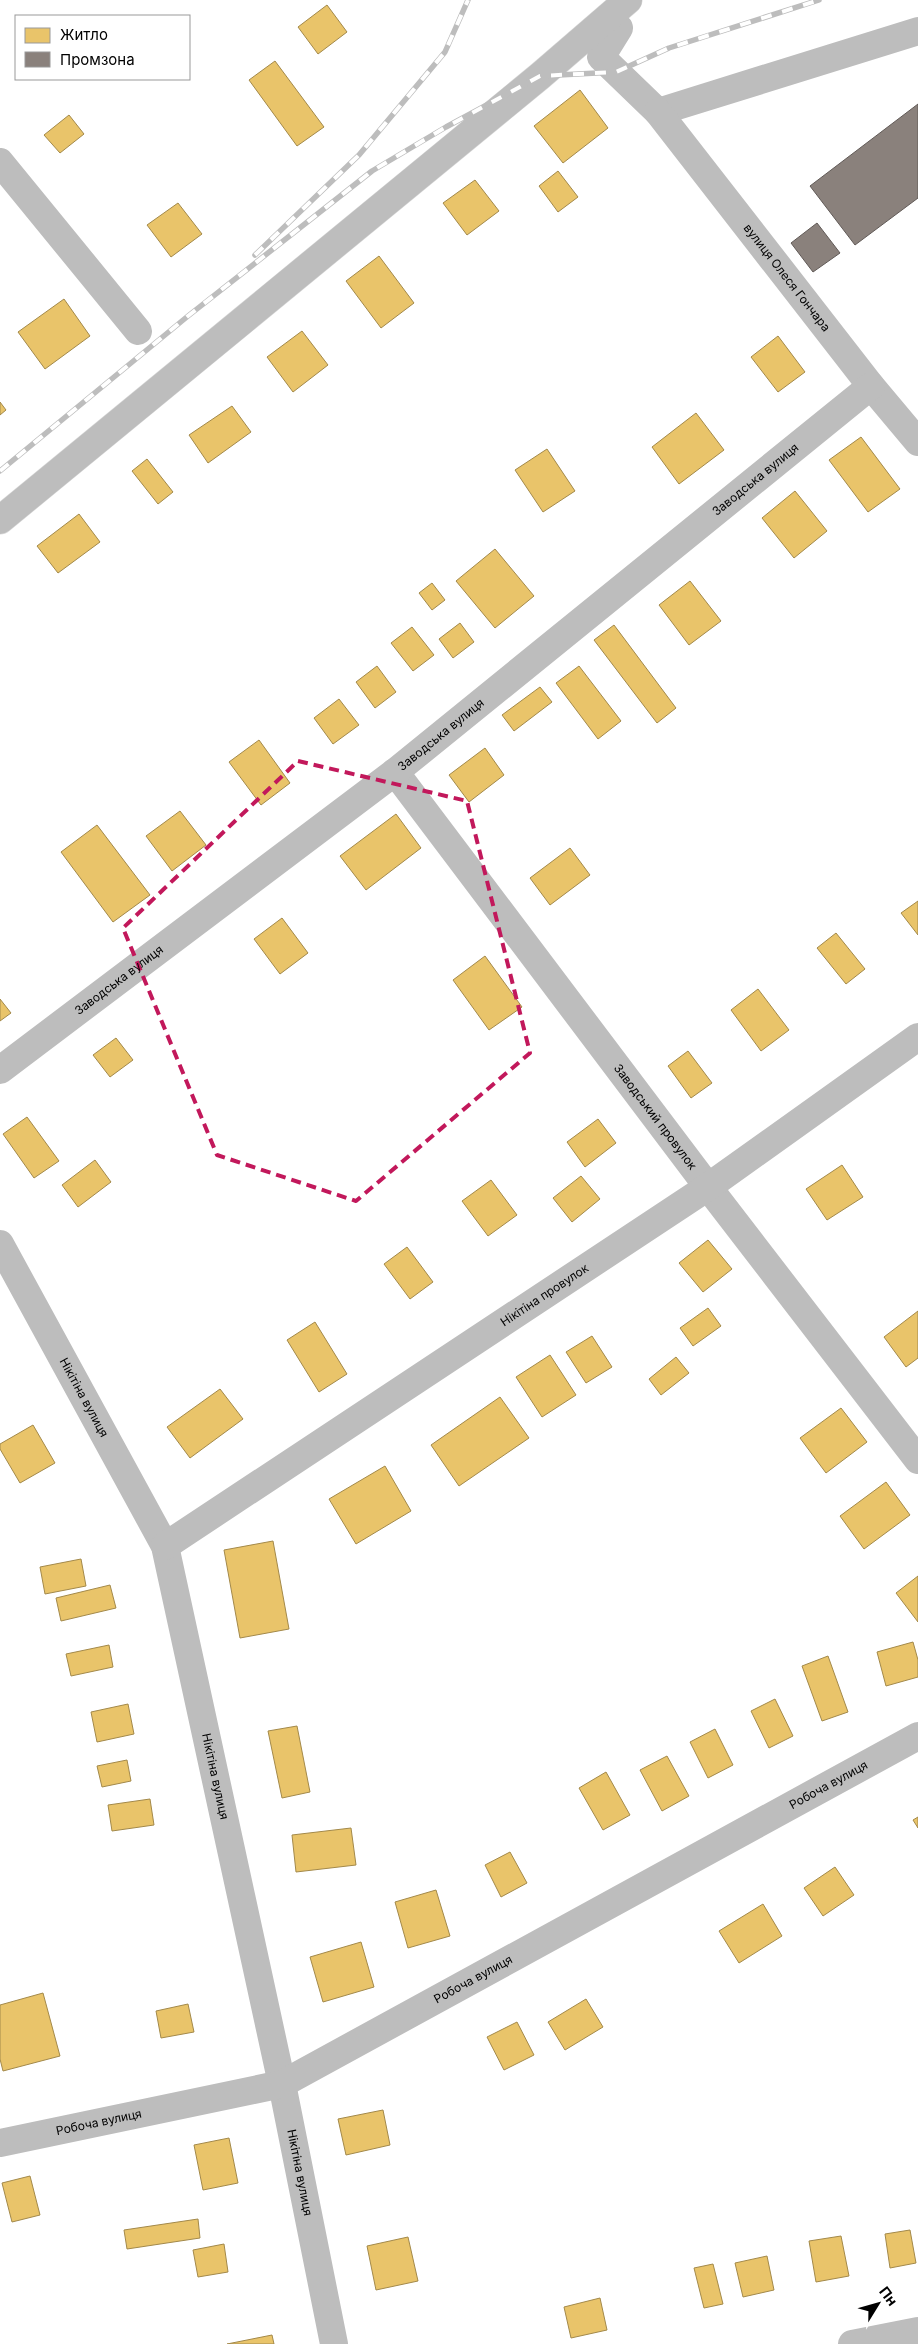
<svg xmlns="http://www.w3.org/2000/svg" width="918" height="2344" font-family="Inter,sans-serif">
<style>
.homes{fill:#e9c46a;stroke:#a3894a}
.industry{fill:#8a817c;stroke:#615a57}
.lines{fill:none;stroke-linecap:round;stroke-linejoin:round}
.major-casing{stroke:#dbdbdb;stroke-width:29}
.minor{stroke:#bdbdbd;stroke-width:28}
.major{stroke:#bdbdbd;stroke-width:28}
.rail-casing{stroke:#bdbdbd;stroke-width:5.5}
.rail{stroke:#fff;stroke-width:4;stroke-dasharray:11;stroke-linecap:butt}
.marked{fill:none;stroke:#c2185b;stroke-width:4;stroke-dasharray:10 6;stroke-linejoin:round}
.labels{text-anchor:middle;stroke-width:5;stroke-linejoin:round;paint-order:stroke}
.street-label{font-size:12px;fill:#000;stroke:#fff}
</style>
<rect width="100%" height="100%" fill="#fff"/>
<g class="homes">
<path d="M 327,5 L 347,32 L 318,54 L 298,27 Z"/>
<path d="M 275,61 L 324,127 L 297,146 L 249,80 Z"/>
<path d="M 580,90 L 608,128 L 563,163 L 534,126 Z"/>
<path d="M 69,115 L 84,134 L 60,153 L 44,135 Z"/>
<path d="M 558,171 L 578,197 L 558,212 L 539,186 Z"/>
<path d="M 475,180 L 499,211 L 467,235 L 443,203 Z"/>
<path d="M 178,203 L 202,234 L 171,257 L 147,225 Z"/>
<path d="M 379,256 L 414,303 L 381,328 L 346,281 Z"/>
<path d="M 64,299 L 90,336 L 45,369 L 18,332 Z"/>
<path d="M 302,331 L 328,365 L 293,392 L 267,357 Z"/>
<path d="M 778,336 L 805,372 L 778,392 L 751,357 Z"/>
<path d="M 0,402 L 6,410 L 0,415 Z"/>
<path d="M 232,406 L 251,432 L 208,463 L 189,435 Z"/>
<path d="M 696,413 L 724,450 L 679,484 L 652,447 Z"/>
<path d="M 861,437 L 900,489 L 868,512 L 829,460 Z"/>
<path d="M 547,449 L 575,491 L 543,512 L 515,470 Z"/>
<path d="M 147,459 L 173,492 L 158,504 L 132,471 Z"/>
<path d="M 795,491 L 827,531 L 794,558 L 762,518 Z"/>
<path d="M 79,514 L 100,542 L 58,573 L 37,546 Z"/>
<path d="M 495,549 L 534,596 L 495,628 L 456,581 Z"/>
<path d="M 690,581 L 721,621 L 689,645 L 659,605 Z"/>
<path d="M 432,583 L 445,600 L 432,610 L 419,593 Z"/>
<path d="M 460,623 L 474,642 L 453,658 L 439,639 Z"/>
<path d="M 614,625 L 676,708 L 657,723 L 594,640 Z"/>
<path d="M 412,627 L 434,655 L 413,671 L 391,643 Z"/>
<path d="M 377,666 L 396,692 L 375,708 L 356,682 Z"/>
<path d="M 579,666 L 621,721 L 598,739 L 556,683 Z"/>
<path d="M 540,687 L 552,702 L 514,731 L 502,715 Z"/>
<path d="M 339,699 L 359,725 L 333,744 L 314,718 Z"/>
<path d="M 259,740 L 290,783 L 261,805 L 229,762 Z"/>
<path d="M 485,748 L 504,775 L 469,802 L 449,775 Z"/>
<path d="M 180,811 L 206,845 L 172,871 L 146,836 Z"/>
<path d="M 396,814 L 421,848 L 366,890 L 340,856 Z"/>
<path d="M 97,825 L 150,895 L 113,922 L 61,852 Z"/>
<path d="M 570,848 L 590,875 L 550,905 L 530,878 Z"/>
<path d="M 918,901 L 918,935 L 901,913 Z"/>
<path d="M 282,918 L 308,953 L 280,974 L 254,939 Z"/>
<path d="M 836,933 L 865,969 L 846,984 L 817,948 Z"/>
<path d="M 485,956 L 522,1007 L 489,1030 L 453,980 Z"/>
<path d="M 758,989 L 789,1030 L 761,1051 L 731,1010 Z"/>
<path d="M 0,999 L 11,1013 L 0,1021 Z"/>
<path d="M 116,1038 L 133,1060 L 110,1077 L 93,1055 Z"/>
<path d="M 688,1051 L 712,1083 L 691,1098 L 668,1066 Z"/>
<path d="M 27,1117 L 59,1161 L 34,1178 L 3,1134 Z"/>
<path d="M 598,1119 L 616,1143 L 585,1167 L 567,1142 Z"/>
<path d="M 95,1160 L 111,1182 L 78,1207 L 62,1185 Z"/>
<path d="M 842,1165 L 863,1197 L 827,1220 L 806,1189 Z"/>
<path d="M 581,1176 L 600,1199 L 572,1222 L 553,1198 Z"/>
<path d="M 491,1180 L 517,1215 L 488,1236 L 462,1201 Z"/>
<path d="M 708,1240 L 732,1269 L 703,1292 L 679,1263 Z"/>
<path d="M 407,1247 L 433,1282 L 410,1299 L 384,1264 Z"/>
<path d="M 708,1308 L 721,1326 L 693,1346 L 680,1328 Z"/>
<path d="M 918,1311 L 918,1358 L 906,1367 L 884,1337 Z"/>
<path d="M 315,1322 L 347,1374 L 319,1392 L 287,1340 Z"/>
<path d="M 592,1336 L 612,1367 L 586,1383 L 566,1352 Z"/>
<path d="M 550,1355 L 576,1395 L 542,1417 L 516,1377 Z"/>
<path d="M 676,1357 L 689,1373 L 661,1395 L 649,1379 Z"/>
<path d="M 220,1389 L 243,1419 L 190,1458 L 167,1427 Z"/>
<path d="M 500,1397 L 529,1438 L 459,1486 L 431,1445 Z"/>
<path d="M 841,1408 L 867,1442 L 826,1473 L 800,1438 Z"/>
<path d="M 33,1425 L 55,1463 L 20,1483 L 0,1449 L 0,1444 Z"/>
<path d="M 385,1466 L 411,1511 L 356,1544 L 329,1499 Z"/>
<path d="M 886,1482 L 910,1515 L 864,1549 L 840,1516 Z"/>
<path d="M 273,1541 L 289,1629 L 240,1638 L 224,1550 Z"/>
<path d="M 81,1559 L 86,1586 L 45,1594 L 40,1567 Z"/>
<path d="M 918,1576 L 918,1622 L 896,1593 Z"/>
<path d="M 110,1585 L 116,1608 L 61,1621 L 56,1598 Z"/>
<path d="M 913,1642 L 918,1660 L 918,1677 L 886,1686 L 877,1652 Z"/>
<path d="M 109,1645 L 113,1667 L 71,1676 L 66,1654 Z"/>
<path d="M 828,1656 L 848,1712 L 822,1721 L 802,1666 Z"/>
<path d="M 775,1699 L 793,1736 L 769,1748 L 751,1711 Z"/>
<path d="M 128,1704 L 134,1734 L 97,1742 L 91,1712 Z"/>
<path d="M 297,1726 L 310,1792 L 282,1798 L 268,1731 Z"/>
<path d="M 715,1729 L 733,1765 L 708,1778 L 690,1742 Z"/>
<path d="M 667,1756 L 689,1796 L 662,1811 L 640,1770 Z"/>
<path d="M 127,1760 L 131,1781 L 102,1787 L 97,1766 Z"/>
<path d="M 606,1772 L 630,1815 L 603,1830 L 579,1788 Z"/>
<path d="M 150,1799 L 154,1825 L 112,1831 L 108,1805 Z"/>
<path d="M 918,1817 L 918,1828 L 913,1820 Z"/>
<path d="M 351,1828 L 356,1865 L 296,1872 L 292,1835 Z"/>
<path d="M 510,1852 L 527,1883 L 501,1897 L 485,1865 Z"/>
<path d="M 835,1867 L 854,1895 L 823,1916 L 804,1888 Z"/>
<path d="M 436,1890 L 450,1936 L 408,1948 L 395,1902 Z"/>
<path d="M 763,1904 L 782,1936 L 739,1963 L 719,1931 Z"/>
<path d="M 361,1942 L 374,1987 L 323,2002 L 310,1957 Z"/>
<path d="M 43,1993 L 60,2056 L 3,2071 L 0,2059 L 0,2005 Z"/>
<path d="M 586,1999 L 603,2027 L 565,2050 L 548,2022 Z"/>
<path d="M 188,2004 L 194,2032 L 161,2038 L 156,2011 Z"/>
<path d="M 517,2022 L 534,2055 L 504,2070 L 487,2037 Z"/>
<path d="M 383,2110 L 390,2145 L 346,2155 L 338,2119 Z"/>
<path d="M 229,2138 L 238,2183 L 203,2190 L 194,2145 Z"/>
<path d="M 30,2176 L 40,2215 L 12,2222 L 2,2183 Z"/>
<path d="M 198,2219 L 200,2238 L 127,2249 L 124,2230 Z"/>
<path d="M 910,2230 L 916,2263 L 890,2268 L 885,2234 Z"/>
<path d="M 841,2236 L 849,2276 L 816,2282 L 809,2241 Z"/>
<path d="M 408,2237 L 418,2281 L 376,2290 L 367,2246 Z"/>
<path d="M 224,2244 L 228,2272 L 198,2277 L 193,2250 Z"/>
<path d="M 767,2256 L 774,2290 L 743,2297 L 735,2263 Z"/>
<path d="M 713,2264 L 723,2304 L 704,2308 L 694,2268 Z"/>
<path d="M 600,2298 L 607,2330 L 571,2338 L 564,2307 Z"/>
<path d="M 272,2335 L 274,2344 L 227,2344 Z"/>
</g>
<g class="industry">
<path d="M 918,104 L 918,198 L 855,245 L 810,186 Z"/>
<path d="M 817,223 L 840,253 L 813,272 L 791,243 Z"/>
</g>
<g class="lines">
<defs>
<path id="major" d="M 0,520 L 540,76 L 628,0"/>
</defs>
<use href="#major" class="major-casing"/>
<g class="minor">
<path d="M 619,28 L 601,57 L 658,112 L 918,31"/>
<path id="s1" d="M 658,112 L 871,386 L 918,442"/>
<path d="M 0,162 L 138,331"/>
<path id="s2" d="M 395,772 L 708,1187 L 918,1460"/>
<path id="s3" d="M 0,1070 L 395,772 L 871,386"/>
<path id="s4" d="M 0,1244 L 165,1546 L 282,2084 L 334,2344"/>
<path id="s5" d="M 165,1546 L 708,1187 L 918,1037"/>
<path id="s6" d="M 0,2143 L 282,2084 L 918,1736"/>
<path d="M 852,2344 L 918,2331"/>
</g>
<use href="#major" class="major"/>
<defs>
<g id="rail">
<path d="M 255,255 L 359,155 L 445,52 L 468,0"/>
<path d="M 0,471 L 188,316 L 372,171 L 446,127 L 540,76 L 616,72 L 669,48 L 819,0"/>
</g>
</defs>
<use href="#rail" class="rail-casing"/>
<use href="#rail" class="rail"/>
</g>
<path class="marked" d="M 298,761 L 467,801 L 530,1053 L 356,1201 L 217,1155 L 123,928 Z"/>
<g class="labels">
<g class="street-label">
<text dy="4" stroke="none"><textPath href="#s1" startOffset="210">вулиця Олеся Гончара</textPath></text>
<text dy="4" stroke="none"><textPath href="#s3" startOffset="959">Заводська вулиця</textPath></text>
<text dy="4" stroke="none"><textPath href="#s3" startOffset="554">Заводська вулиця</textPath></text>
<text dy="4" stroke="none"><textPath href="#s3" startOffset="149">Заводська вулиця</textPath></text>
<text dy="4" stroke="none"><textPath href="#s2" startOffset="432">Заводський провулок</textPath></text>
<text dy="4" stroke="none"><textPath href="#s5" startOffset="455">Нікітіна провулок</textPath></text>
<text dy="4" stroke="none"><textPath href="#s4" startOffset="175">Нікітіна вулиця</textPath></text>
<text dy="4" stroke="none"><textPath href="#s4" startOffset="580">Нікітіна вулиця</textPath></text>
<text dy="4" stroke="none"><textPath href="#s6" startOffset="911">Робоча вулиця</textPath></text>
<text dy="4" stroke="none"><textPath href="#s6" startOffset="506">Робоча вулиця</textPath></text>
<text dy="4" stroke="none"><textPath href="#s6" startOffset="101">Робоча вулиця</textPath></text>
<text dy="4" stroke="none"><textPath href="#s4" startOffset="985">Нікітіна вулиця</textPath></text>
</g>
</g>
<rect x="15" y="15" width="175" height="65" fill="#ffffff" stroke="#999999"/>
<rect x="25" y="28" width="25" height="15" fill="#e9c46a" stroke="#999999"/>
<text x="60" y="40" font-size="15" fill="#000000">Житло</text>
<rect x="25" y="52" width="25" height="15" fill="#8a817c" stroke="#999999"/>
<text x="60" y="65" font-size="15" fill="#000000">Промзона</text>
<g transform="translate(878 2304) rotate(53)" stroke="#ffffff" stroke-width="4" paint-order="stroke">
<path d="M0-4L9 19L0 12L-9 19Z" fill="#000000"/>
<text y="-8" font-size="14" font-weight="bold" text-anchor="middle" fill="#000000">Пн</text>
</g>
</svg>
